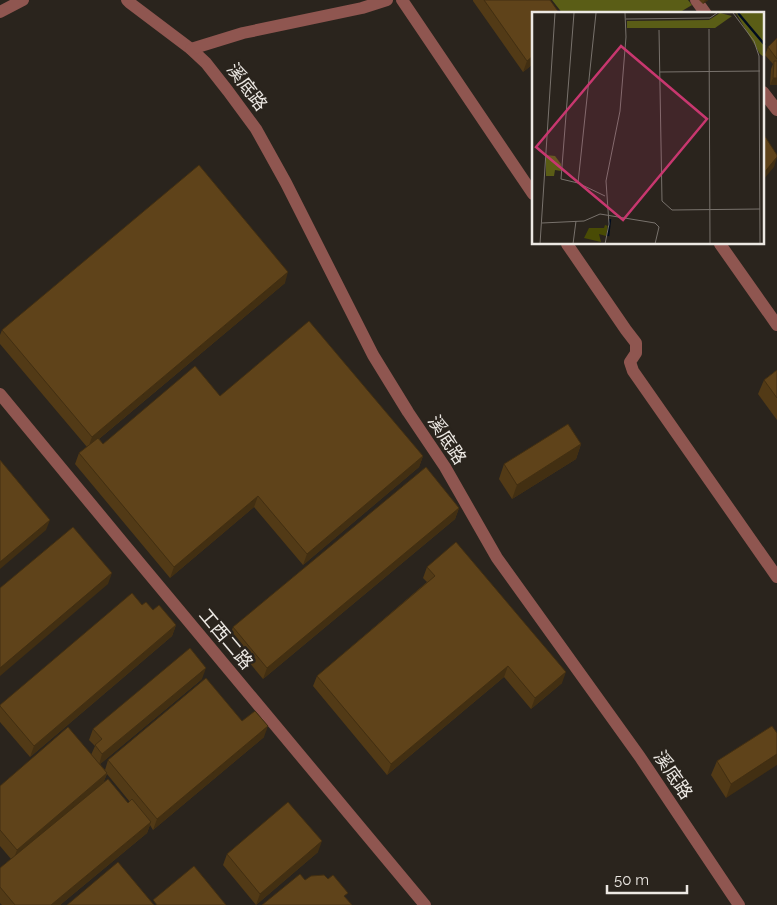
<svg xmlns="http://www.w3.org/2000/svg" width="777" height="905" font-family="Raleway,'Noto Sans TC',sans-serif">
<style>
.forest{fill:#5a5d16}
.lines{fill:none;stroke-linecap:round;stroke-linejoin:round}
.minor{stroke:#8f5650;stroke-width:12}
.wall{fill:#523a16;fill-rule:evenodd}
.shaded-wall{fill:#422f12}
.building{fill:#5f431a;stroke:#422f12}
.labels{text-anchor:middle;stroke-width:5;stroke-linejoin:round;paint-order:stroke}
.street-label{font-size:18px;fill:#ece8e3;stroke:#2a241d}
.inset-river{fill:none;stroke:#000c1e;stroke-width:2.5}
.inset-road{fill:none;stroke:#78726c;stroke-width:1}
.view{fill:#c8376f;fill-opacity:0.15;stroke:#c8376f;stroke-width:2.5}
.inset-edge{fill:none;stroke:#ece8e3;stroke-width:2.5}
</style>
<rect width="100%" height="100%" fill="#2a241d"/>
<path class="forest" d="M 552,0 L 688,0 L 692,5 L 677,14 L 563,14 Z"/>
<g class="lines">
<g class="minor">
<path d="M 127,0 L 130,3 L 191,49 L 206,63 L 228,91 L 256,129 L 286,183 L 373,355 L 408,412 L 445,467 L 497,558 L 640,757 L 739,905"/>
<path d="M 402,0 L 533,194"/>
<path d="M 696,0 L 706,14"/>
<path d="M 0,12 L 23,0"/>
<path d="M 191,49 L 243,33 L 362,8 L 387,0"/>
<path d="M 763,92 L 777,110"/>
<path d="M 567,244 L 626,330 L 636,343 L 636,353 L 630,362 L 633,371 L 777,577"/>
<path d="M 720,244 L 777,325"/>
<path d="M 0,394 L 124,544 L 425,905"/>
</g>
</g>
<g class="wall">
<path d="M 473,0 L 550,0 L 533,14 L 533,64 L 523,72 L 473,1 Z"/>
<path d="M 699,0 L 708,0 L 703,4 Z"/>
<path d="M 777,38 L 777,85 L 770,85 L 771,69 L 773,64 L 765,55 L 768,47 Z"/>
<path d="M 285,283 L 99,439 L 103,444 L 220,396 L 423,456 L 419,467 L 303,565 L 254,507 L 170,578 L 75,464 L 79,453 L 87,447 L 0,344 L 0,335 L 2,330 Z"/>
<path d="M 777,370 L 777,420 L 758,394 L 764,380 Z"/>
<path d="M 581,444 L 576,459 L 512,499 L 499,479 L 504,464 Z"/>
<path d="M 459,508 L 455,519 L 263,679 L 229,638 L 233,627 Z"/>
<path d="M 427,567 L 562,683 L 531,709 L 504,677 L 387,775 L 313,686 L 317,676 L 427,582 L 423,578 Z"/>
<path d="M 142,605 L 153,610 L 176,625 L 172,636 L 30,757 L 0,722 L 0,705 Z"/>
<path d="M 202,679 L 100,764 L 105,770 L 108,760 L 242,721 L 264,737 L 153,830 L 150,825 L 147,833 L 60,905 L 2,905 L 0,903 L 0,868 L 11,859 L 0,846 L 0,786 L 91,755 L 95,746 L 89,740 L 93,729 ZM 107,774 L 130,802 L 128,803 L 103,783 Z"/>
<path d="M 777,733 L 726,798 L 711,775 L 717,761 Z"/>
<path d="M 318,852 L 256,905 L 223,865 L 227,854 Z"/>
</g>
<g class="shaded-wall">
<path d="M 705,0 L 708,0 L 703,4 Z"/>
<path d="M 533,56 L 533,64 L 523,72 L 527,61 Z"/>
<path d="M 773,78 L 777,78 L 777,85 L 770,85 Z"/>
<path d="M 777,157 L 774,167 L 763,180 L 763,174 Z"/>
<path d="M 288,272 L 285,283 L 88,448 L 92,437 Z"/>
<path d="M 581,444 L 576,459 L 512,499 L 517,485 Z"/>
<path d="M 423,456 L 419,467 L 303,565 L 307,554 Z"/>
<path d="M 258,496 L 254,507 L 170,578 L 174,567 Z"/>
<path d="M 459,508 L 455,519 L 263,679 L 267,668 Z"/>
<path d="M 50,520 L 46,530 L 0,569 L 0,562 Z"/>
<path d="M 112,573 L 108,584 L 0,676 L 0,668 Z"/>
<path d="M 176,625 L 172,636 L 30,757 L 34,746 Z"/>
<path d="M 508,666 L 504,677 L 387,775 L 391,764 Z"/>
<path d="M 206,668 L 202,679 L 99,765 L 102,754 Z"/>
<path d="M 566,672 L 562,683 L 531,709 L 535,698 Z"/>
<path d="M 268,726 L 264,737 L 153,830 L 157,819 Z"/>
<path d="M 777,754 L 777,765 L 726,798 L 731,784 Z"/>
<path d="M 107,773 L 103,784 L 13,861 L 17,850 Z"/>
<path d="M 151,822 L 147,833 L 60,905 L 51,905 Z"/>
<path d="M 322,841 L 318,852 L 256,905 L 260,894 Z"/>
</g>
<g class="building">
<path d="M 484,0 L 550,0 L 560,14 L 533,14 L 533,56 L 527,61 Z"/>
<path d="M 777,38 L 777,59 L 768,47 Z"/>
<path d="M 774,61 L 777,61 L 777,78 L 773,78 Z"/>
<path d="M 764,135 L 777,155 L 777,157 L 763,174 L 763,136 Z"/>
<path d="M 199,165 L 288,272 L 92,437 L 2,330 Z"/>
<path d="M 309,321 L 423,456 L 307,554 L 258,496 L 174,567 L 79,453 L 98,438 L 103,444 L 195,366 L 220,396 Z"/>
<path d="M 777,370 L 777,398 L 764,380 Z"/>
<path d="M 568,424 L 581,444 L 517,485 L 504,464 Z"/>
<path d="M 0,460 L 50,520 L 0,562 Z"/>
<path d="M 426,467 L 459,508 L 267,668 L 233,627 Z"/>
<path d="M 73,527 L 112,573 L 0,668 L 0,588 Z"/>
<path d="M 456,542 L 566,672 L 535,698 L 508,666 L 391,764 L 317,676 L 435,576 L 427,567 Z"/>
<path d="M 132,593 L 142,605 L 146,602 L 153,610 L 159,605 L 176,625 L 34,746 L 0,706 L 0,705 Z"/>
<path d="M 190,648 L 206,668 L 102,754 L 95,745 L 102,739 L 93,729 Z"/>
<path d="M 206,678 L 242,721 L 255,711 L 268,726 L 157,819 L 108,760 Z"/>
<path d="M 772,726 L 777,733 L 777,754 L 731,784 L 717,761 Z"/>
<path d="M 68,727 L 107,773 L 17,850 L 0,830 L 0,786 Z"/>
<path d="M 108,779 L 128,803 L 132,799 L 151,822 L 51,905 L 15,905 L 0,887 L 0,868 Z"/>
<path d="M 288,802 L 322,841 L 260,894 L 227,854 Z"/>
<path d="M 118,862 L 154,905 L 67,905 Z"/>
<path d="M 194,866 L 226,905 L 157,905 L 153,900 Z"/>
<path d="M 300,874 L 305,880 L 311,876 L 324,875 L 328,879 L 333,875 L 348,893 L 344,896 L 352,905 L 262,905 Z"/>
</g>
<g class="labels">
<g class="street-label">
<text transform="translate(247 87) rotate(53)" y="6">溪底路</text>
<text transform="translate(447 440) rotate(57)" y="6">溪底路</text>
<text transform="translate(226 639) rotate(50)" y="6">工西二路</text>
<text transform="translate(673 775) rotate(56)" y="6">溪底路</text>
</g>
</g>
<g transform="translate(532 12)">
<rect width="232" height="232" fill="#2a241d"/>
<path d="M 73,213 L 76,214 L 74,224 L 67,222 L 69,230 L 52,226 L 57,216 L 72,216 Z" fill="#494b05"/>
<path d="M 188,1 L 200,4 L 183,16 L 95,16 L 95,9 L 177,8 ZM 204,1 L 232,1 L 232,45 L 228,42 ZM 14,143 L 23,144 L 29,152 L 29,159 L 23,158 L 22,164 L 14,164 Z" fill="#5a5d16"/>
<path class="inset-river" d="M 206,1 L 233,33M 76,224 L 78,207"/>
<path class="inset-road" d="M 42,1 L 29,167 L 46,171M 64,1 L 46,171 L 73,184M 201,1 L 222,29 L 227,44 L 228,232M 94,7 L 178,6 L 185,1M 177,17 L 178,232M 127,18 L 130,189 L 140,198 L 228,197M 128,60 L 228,59M 10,211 L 52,209 L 68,202 L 123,211 L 127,215 L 123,232M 8,232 L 23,1M 41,232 L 44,209M 73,232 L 77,212 L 74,169 L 88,99 L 94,25 L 93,1"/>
<path class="view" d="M 89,34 L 175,107 L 91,208 L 4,135 Z"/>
<rect width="232" height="232" class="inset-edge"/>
</g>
<path d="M607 885v8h80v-8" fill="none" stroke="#ece8e3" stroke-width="2.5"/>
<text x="614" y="885" font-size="15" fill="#ece8e3" stroke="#2a241d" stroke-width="4" paint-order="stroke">50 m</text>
</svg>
